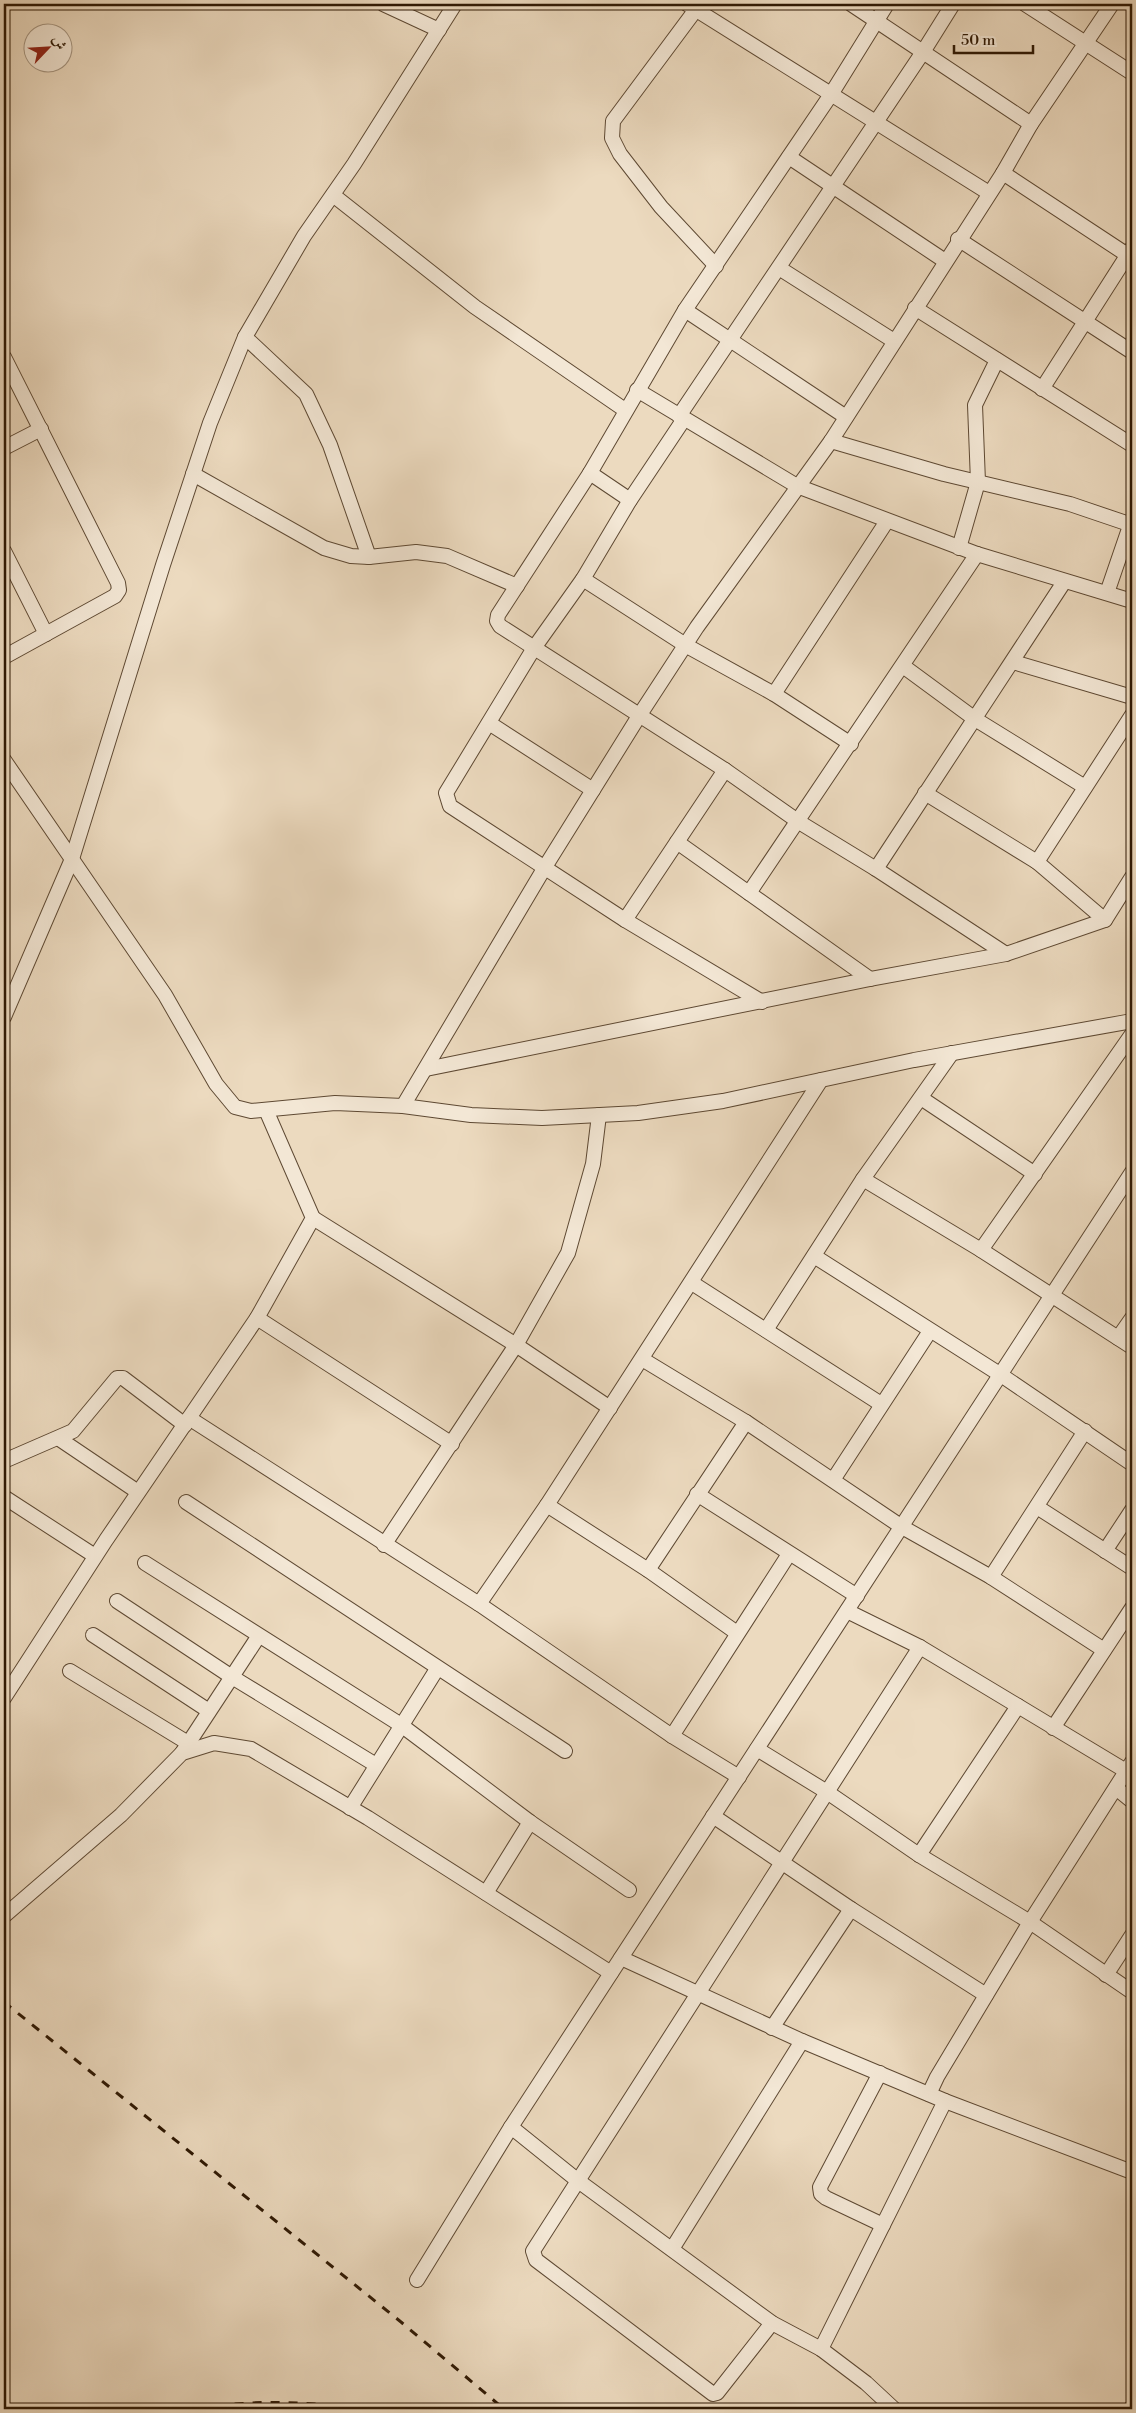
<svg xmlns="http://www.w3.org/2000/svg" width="1136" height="2413" font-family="'Libre Bodoni',Amiri,serif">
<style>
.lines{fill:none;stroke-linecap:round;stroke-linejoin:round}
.minor-casing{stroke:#5e4933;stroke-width:16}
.minor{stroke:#f3e7d5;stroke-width:14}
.rail{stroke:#2f1904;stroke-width:3;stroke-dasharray:9 9;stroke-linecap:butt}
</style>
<rect width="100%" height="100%" fill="#ecdabf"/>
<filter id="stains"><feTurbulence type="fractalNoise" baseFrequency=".004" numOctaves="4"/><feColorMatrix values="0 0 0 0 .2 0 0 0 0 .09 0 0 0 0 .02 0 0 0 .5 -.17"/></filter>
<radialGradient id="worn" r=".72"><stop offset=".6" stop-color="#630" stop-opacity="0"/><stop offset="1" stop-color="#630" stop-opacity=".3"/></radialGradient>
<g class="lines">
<defs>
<g id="minor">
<path d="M 383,4 L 439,30"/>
<path d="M 687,4 L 989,193"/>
<path d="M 700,4 L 613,121 L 612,138 L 620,154 L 661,207 L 716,266"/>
<path d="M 851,4 L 1031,124"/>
<path d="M 887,4 L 830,96 L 685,310 L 590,473 L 498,615 L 497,621 L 500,626 L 725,770 L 799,822 L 876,869 L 1006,954"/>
<path d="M 1025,4 L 1132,73"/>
<path d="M 789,157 L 945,261"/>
<path d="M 1003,173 L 1132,258"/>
<path d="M 333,195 L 475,307 L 625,410"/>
<path d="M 958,239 L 1132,352"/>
<path d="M 779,268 L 894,341"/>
<path d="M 915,308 L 1132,445"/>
<path d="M 685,310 L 846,417"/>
<path d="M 245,337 L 306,394 L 330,445 L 369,557"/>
<path d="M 4,357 L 118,583 L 119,590 L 115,596 L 4,657"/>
<path d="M 1042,389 L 1132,248"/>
<path d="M 637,390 L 797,486 L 977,554 L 1132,601"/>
<path d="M 679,416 L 923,52 L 953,4"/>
<path d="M 684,419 L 630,500 L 583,579 L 534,648 L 446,793 L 450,806 L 625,920 L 762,1002"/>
<path d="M 831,441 L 944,474 L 1070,504 L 1132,525"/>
<path d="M 4,448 L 41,429"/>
<path d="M 590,473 L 630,500"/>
<path d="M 193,474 L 324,548 L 351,556 L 369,557 L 416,552 L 447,556 L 517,586"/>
<path d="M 959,548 L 978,482 L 975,405 L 997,360"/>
<path d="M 4,551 L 46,634"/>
<path d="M 583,579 L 687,646 L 774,694 L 851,744"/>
<path d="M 1107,593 L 1132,520"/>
<path d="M 1013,662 L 1132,697"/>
<path d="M 903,666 L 975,719 L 1085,787"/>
<path d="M 774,694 L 887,521"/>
<path d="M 489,723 L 593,790"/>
<path d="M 4,760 L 165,995 L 216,1084 L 235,1107 L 251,1111 L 335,1103 L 403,1106 L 471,1115 L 542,1118 L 638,1113 L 723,1101 L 914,1060 L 1132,1021"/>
<path d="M 925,793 L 1037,862 L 1105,920"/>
<path d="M 677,842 L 870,979"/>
<path d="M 1037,862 L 1132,715"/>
<path d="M 876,869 L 1064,582"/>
<path d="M 749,893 L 977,554"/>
<path d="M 625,920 L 725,770"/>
<path d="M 4,1017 L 72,859 L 163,565 L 210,423 L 245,337 L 304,236 L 354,164 L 455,4"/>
<path d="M 426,1069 L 870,979 L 1006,954 L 1105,920 L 1132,877"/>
<path d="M 921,1098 L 1035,1174"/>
<path d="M 403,1106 L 545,867 L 639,716 L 697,627 L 831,441 L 1003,173 L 1031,124 L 1112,4"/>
<path d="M 863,1179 L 981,1250 L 1132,1347"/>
<path d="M 313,1218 L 516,1345 L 610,1408"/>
<path d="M 981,1250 L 1132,1034"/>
<path d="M 814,1256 L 1001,1375 L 1132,1464"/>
<path d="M 692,1283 L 881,1404"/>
<path d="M 257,1318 L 452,1444"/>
<path d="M 766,1330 L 863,1179 L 952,1053"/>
<path d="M 1118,1338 L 1132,1318"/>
<path d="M 642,1359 L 746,1422 L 902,1527 L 991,1577 L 1104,1650"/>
<path d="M 189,1418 L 479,1604 L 672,1736 L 739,1777"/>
<path d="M 58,1438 L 138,1492"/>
<path d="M 4,1461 L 73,1431 L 117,1378 L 123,1378 L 185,1425"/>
<path d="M 833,1480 L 930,1331"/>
<path d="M 697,1494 L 857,1596"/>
<path d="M 4,1497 L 95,1556"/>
<path d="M 186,1502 L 565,1751"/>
<path d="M 547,1505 L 648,1570 L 737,1633"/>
<path d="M 1037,1507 L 1132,1568"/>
<path d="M 384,1545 L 516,1345 L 568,1253 L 593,1164 L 599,1115"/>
<path d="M 1105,1551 L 1132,1510"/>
<path d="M 145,1563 L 401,1725 L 530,1822 L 629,1890"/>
<path d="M 648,1570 L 746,1422"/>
<path d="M 991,1577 L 1085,1431"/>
<path d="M 117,1601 L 232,1677 L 376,1765"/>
<path d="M 479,1604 L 547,1505 L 821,1080"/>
<path d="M 847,1611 L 920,1647 L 1126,1771"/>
<path d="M 93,1635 L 209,1711"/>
<path d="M 70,1671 L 188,1743"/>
<path d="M 4,1698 L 106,1540 L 257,1318 L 313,1218 L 266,1110"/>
<path d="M 1053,1728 L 1132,1608"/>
<path d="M 672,1736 L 789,1554"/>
<path d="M 757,1749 L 827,1792 L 919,1855 L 1030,1922 L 1132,1992"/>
<path d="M 182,1753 L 258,1637"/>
<path d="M 1116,1788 L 1132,1801"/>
<path d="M 350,1808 L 437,1669"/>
<path d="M 713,1816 L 851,1909 L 986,1995"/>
<path d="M 919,1855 L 1018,1706"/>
<path d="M 486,1893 L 530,1822"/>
<path d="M 4,1916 L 121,1815 L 182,1753 L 214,1743 L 251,1749 L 368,1818 L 611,1973"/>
<path d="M 621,1958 L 802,2041 L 945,2101 L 1132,2172"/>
<path d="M 1106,1975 L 1132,1935"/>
<path d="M 772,2028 L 851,1909"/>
<path d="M 880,2073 L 820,2187 L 821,2194 L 826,2198 L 883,2225"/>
<path d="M 929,2094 L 937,2077 L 1030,1922 L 1132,1762"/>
<path d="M 511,2127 L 577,2180 L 772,2323 L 821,2349 L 866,2383 L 894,2409"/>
<path d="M 672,2249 L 802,2041"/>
<path d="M 417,2280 L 511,2127 L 1132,1172"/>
<path d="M 772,2323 L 717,2393 L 713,2394 L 536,2260 L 533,2251 L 920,1647"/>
<path d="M 821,2349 L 945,2101"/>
<path d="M 1130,2409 L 1132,2408"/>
</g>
</defs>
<use href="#minor" class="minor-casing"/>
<use href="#minor" class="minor"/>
<g class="rail">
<path d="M 4,2002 L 401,2322 L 504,2409"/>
<path d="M 199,2409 C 256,2398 314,2403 372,2409"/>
</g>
</g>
<rect width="1136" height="2413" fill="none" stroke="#ecdabf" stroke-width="20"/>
<rect x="5" y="5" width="1126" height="2403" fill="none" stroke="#2f1904" stroke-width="2.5"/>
<rect x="10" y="10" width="1116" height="2393" fill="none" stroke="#2f1904"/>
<g transform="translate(48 48) rotate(65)"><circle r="24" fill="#f3e7d5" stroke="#a59581"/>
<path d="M0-4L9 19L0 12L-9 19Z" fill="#8f2418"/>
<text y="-8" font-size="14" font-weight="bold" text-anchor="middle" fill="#2f1904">ش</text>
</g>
<path d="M954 45v8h79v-8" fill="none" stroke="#2f1904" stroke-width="2.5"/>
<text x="961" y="45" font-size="15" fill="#2f1904" stroke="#f3e7d5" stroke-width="4" paint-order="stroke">50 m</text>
<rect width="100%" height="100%" filter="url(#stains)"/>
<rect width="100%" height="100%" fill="url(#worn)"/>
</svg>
